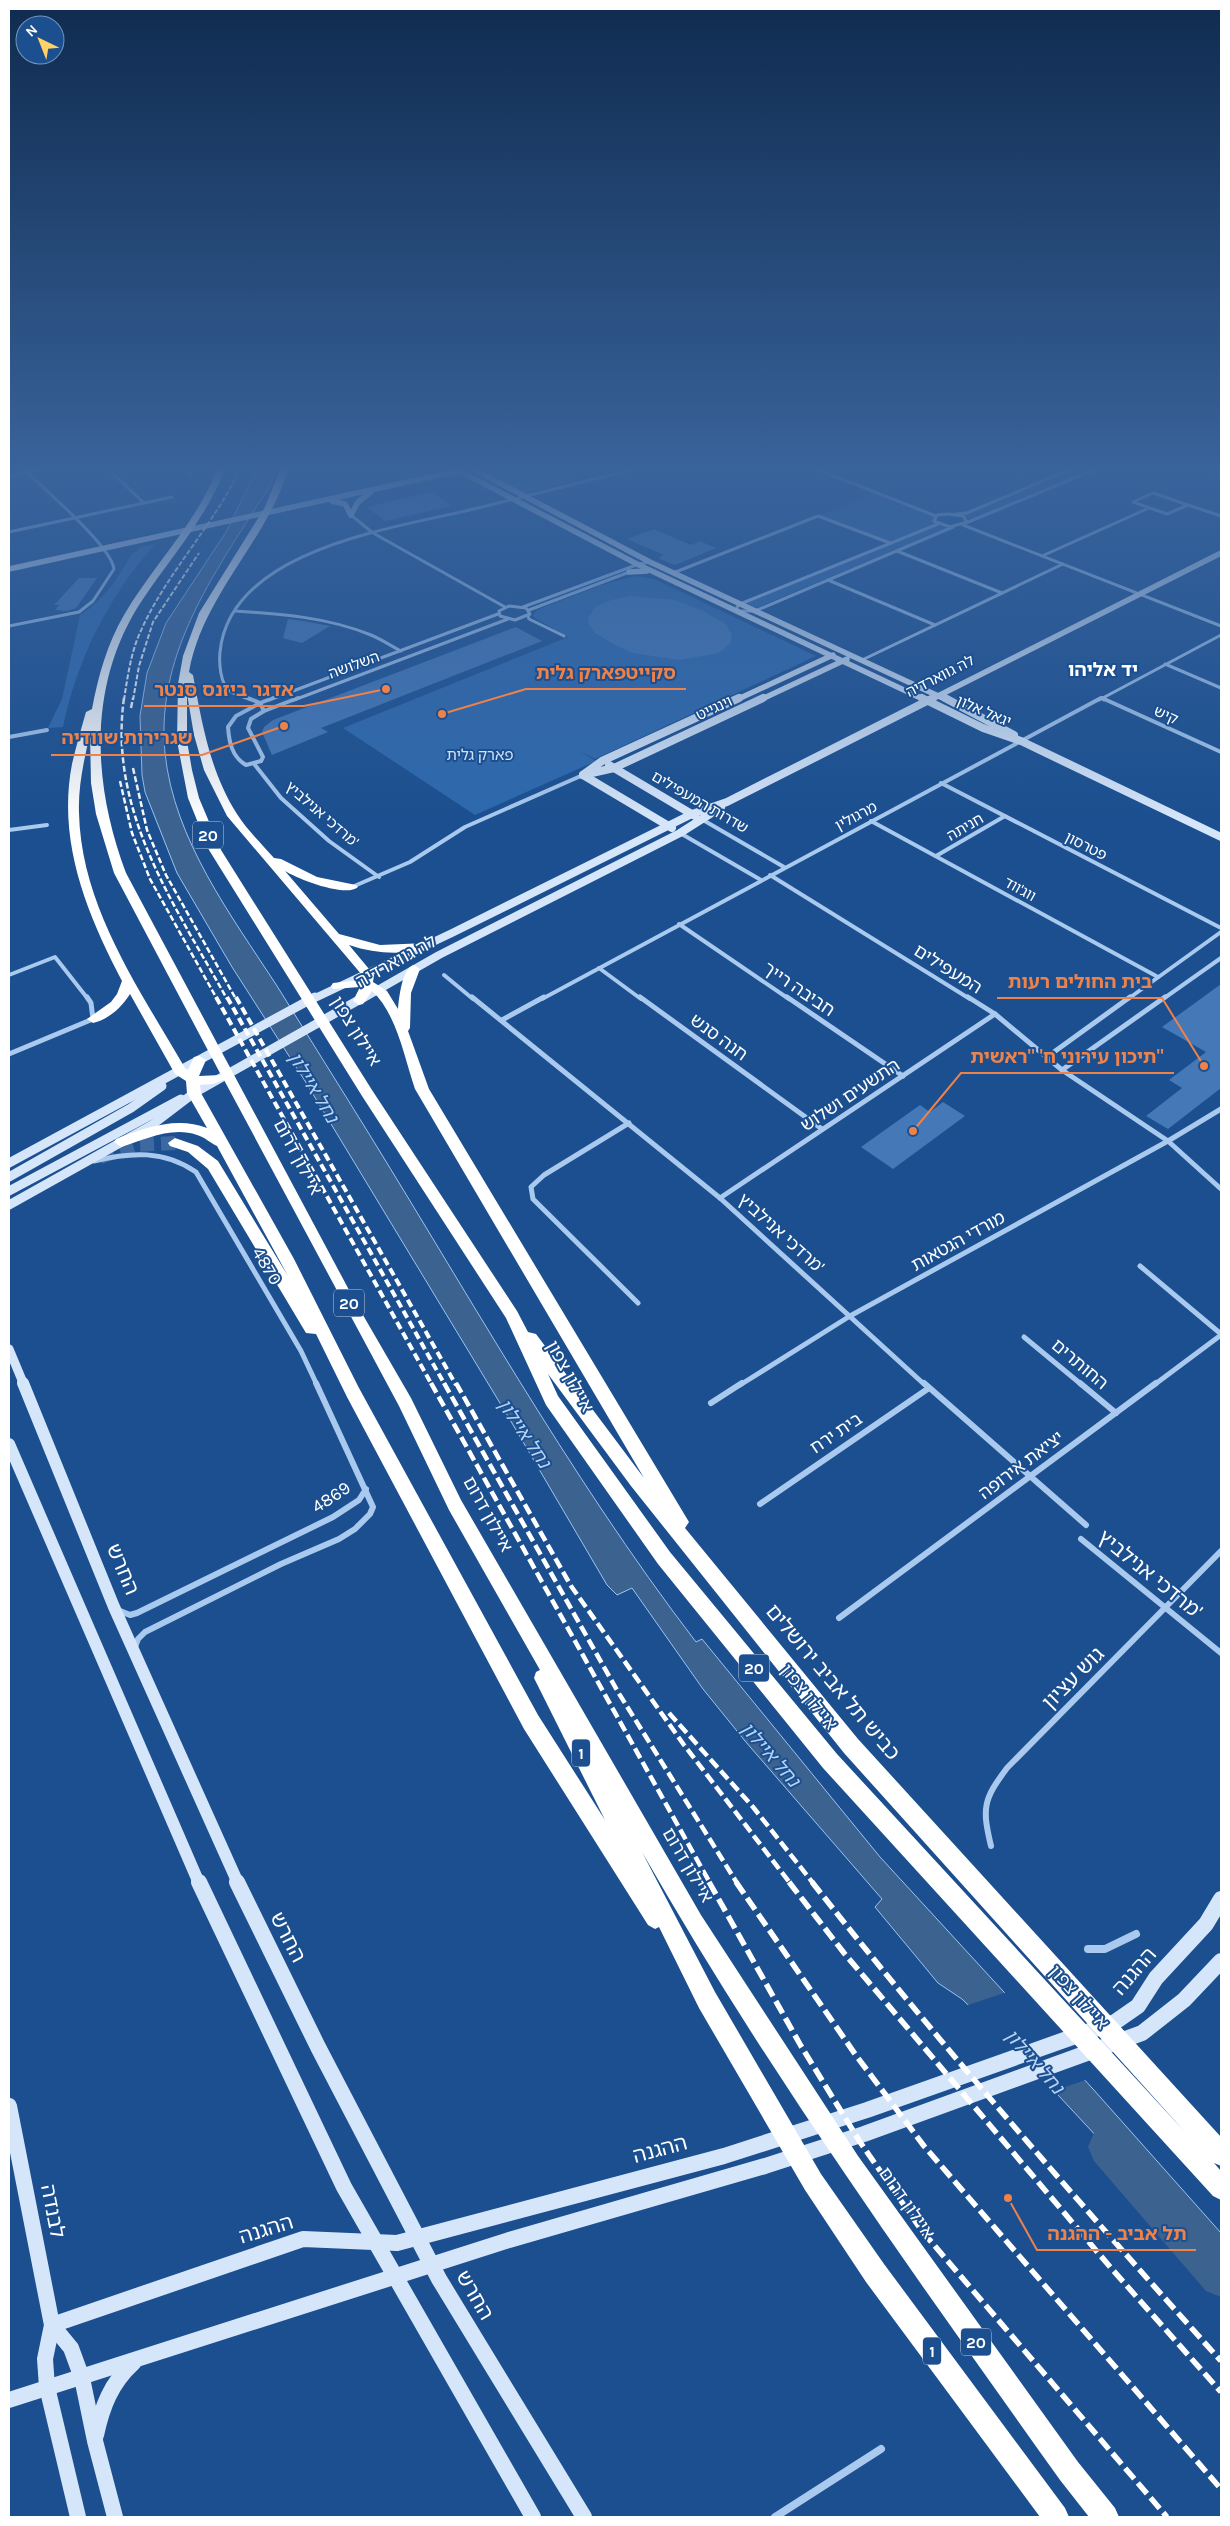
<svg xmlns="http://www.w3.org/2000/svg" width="1230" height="2526" font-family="Karla,'Noto Sans Hebrew',sans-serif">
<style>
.green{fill:#2e69ad}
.water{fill:#3c6290;stroke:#9cc4f0}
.pier{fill:#1b4f8f}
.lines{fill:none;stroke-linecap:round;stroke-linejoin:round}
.river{fill:#3c6290;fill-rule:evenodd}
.building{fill:#4478b7}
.highway-tunnel{stroke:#3d69a0;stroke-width:14;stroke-dasharray:14 7;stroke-linecap:butt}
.street-far4{stroke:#a9c9ee;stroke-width:3}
.street-far3{stroke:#a9c9ee;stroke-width:4}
.street-far2{stroke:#a9c9ee;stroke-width:5}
.street-far1{stroke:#a9c9ee;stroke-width:6}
.street{stroke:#a9c9ee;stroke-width:8}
.secondary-far4{stroke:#d6e6fa;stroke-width:5.5}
.secondary-far3{stroke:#d6e6fa;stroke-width:8}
.secondary-far2{stroke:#d6e6fa;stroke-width:9}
.secondary-far1{stroke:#d6e6fa;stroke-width:12}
.secondary{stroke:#d6e6fa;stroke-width:16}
.highway{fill:#fff;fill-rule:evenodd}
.rail-far4{stroke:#fff;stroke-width:2;stroke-dasharray:5 2;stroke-linecap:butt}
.rail-far3{stroke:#fff;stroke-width:2.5;stroke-dasharray:6 2.5;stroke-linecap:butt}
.rail-far2{stroke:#fff;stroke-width:4;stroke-dasharray:8 4;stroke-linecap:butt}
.rail-far1{stroke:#fff;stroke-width:4.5;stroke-dasharray:11 4.5;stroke-linecap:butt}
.rail{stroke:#fff;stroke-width:5.5;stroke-dasharray:14 5.5;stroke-linecap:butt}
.labels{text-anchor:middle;stroke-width:4;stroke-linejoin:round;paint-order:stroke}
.far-street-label{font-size:15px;fill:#fff;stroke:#1b4f8f}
.far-park-label{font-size:15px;fill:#cfe3fa;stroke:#1b4f8f}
.shield{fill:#1b4f8f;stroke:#bbcadd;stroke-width:1}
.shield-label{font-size:16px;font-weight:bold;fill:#fff}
.street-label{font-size:18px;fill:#fff;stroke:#1b4f8f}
.far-district-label{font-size:19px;font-weight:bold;fill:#fff;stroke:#1b4f8f}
.water-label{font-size:19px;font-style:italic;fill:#b5d3f5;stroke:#1b4f8f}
.near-street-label{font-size:21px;fill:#fff;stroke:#1b4f8f}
.leader{fill:none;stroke:#ee8249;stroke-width:2}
.callout-dot{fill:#ee8249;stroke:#1b4f8f;stroke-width:2}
.callout-label{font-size:19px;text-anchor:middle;font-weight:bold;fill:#ee8249;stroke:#1b4f8f;stroke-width:4;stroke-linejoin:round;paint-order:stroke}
</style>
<rect width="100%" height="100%" fill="#1b4f8f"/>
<g class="green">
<path d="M 499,467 L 552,467 L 574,480 L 524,493 L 484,471 Z"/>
<path d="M 1078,467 L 1098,467 L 970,521 L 961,514 Z"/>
<path d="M 876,492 L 935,516 L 933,520 L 937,523 L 888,542 L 818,516 Z"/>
<path d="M 938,525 L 947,528 L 756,608 L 745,603 Z"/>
<path d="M 155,544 C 109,596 77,659 63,727 L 48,728 L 62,699 L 80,615 C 104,600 119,577 132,553 L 138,551 L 139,548 Z"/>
<path d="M 635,576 L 654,579 L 816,656 L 595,759 L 580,751 L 596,761 L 475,815 L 343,728 L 568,637 L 535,618 L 533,615 L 537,610 L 602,585 Z"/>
</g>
<path class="water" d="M 258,467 L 276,467 L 271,484 C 219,567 155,650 165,753 C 174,840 231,915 277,986 C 301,1024 324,1062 348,1100 C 462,1282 566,1472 696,1642 L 702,1639 L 880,1857 L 1093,2089 L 1221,2233 L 1221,2270 L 1031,2066 L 962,1999 L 938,1983 L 875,1907 L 882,1899 L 745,1741 L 703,1689 L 632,1588 L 617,1595 L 607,1585 L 509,1418 L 305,1081 L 232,967 L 177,873 L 145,792 L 142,775 L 140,716 L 147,673 L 166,623 L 226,532 Z"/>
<path class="pier" d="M 1007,1992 L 1088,2079 L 1051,2092 L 965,2006 Z"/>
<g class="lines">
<path class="river" d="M 1108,2127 L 1122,2133 L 1221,2244 L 1221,2297 L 1206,2291 L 1094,2161 L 1088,2147 L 1094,2133 Z"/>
</g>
<g class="building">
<path d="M 432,492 L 451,506 L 385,521 L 367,507 Z"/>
<path d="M 654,529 L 691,545 L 700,541 L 716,548 L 675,565 L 658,558 L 664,555 L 627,539 Z"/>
<path d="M 79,578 L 97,578 L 76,608 L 67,611 L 55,610 L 59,605 L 54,605 Z"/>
<path d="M 630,596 L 675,600 L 701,610 L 726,624 L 732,635 L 731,642 L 722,651 L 715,654 L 678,660 L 633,653 L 615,645 L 595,633 L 588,623 L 588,618 L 595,607 L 611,600 Z"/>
<path d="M 288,619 L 303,621 L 330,626 L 302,643 L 283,638 Z"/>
<path d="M 516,627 L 542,641 L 321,728 L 328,732 L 272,755 L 262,732 L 264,727 L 273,720 Z"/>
<path d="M 1221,984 L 1221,1088 L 1168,1129 L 1146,1116 L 1182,1088 L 1169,1080 L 1206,1052 L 1162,1027 Z"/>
<path d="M 943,1102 L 965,1116 L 893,1169 L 861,1147 L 920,1105 L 930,1112 Z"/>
</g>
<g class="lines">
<path class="highway-tunnel" d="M 100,1157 L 136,1145 L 175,1143"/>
<g class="street-far4">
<path d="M 106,467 L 144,503"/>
<path d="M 187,467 L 190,475"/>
<path d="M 811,467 L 936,516"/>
<path d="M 1218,467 L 1211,470 L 1221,473"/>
<path d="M 9,476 L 51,467"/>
<path d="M 1153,493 L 1188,505 L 1167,514 L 1133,502 Z"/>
<path d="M 1188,505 L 1221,516"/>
<path d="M 948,514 L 963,516 L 967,522 L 950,527 L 934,521 L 937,515 Z"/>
<path d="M 956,514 L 967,513 L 1075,467"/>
<path d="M 351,515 L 373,533 L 505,607"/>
<path d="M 966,523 L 1101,467"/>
<path d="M 938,524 L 740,604 L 737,607 L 738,611 L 755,611 L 953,527"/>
<path d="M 963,525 L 1221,626"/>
<path d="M 9,532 L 172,497"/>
<path d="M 897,551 L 1002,593"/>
<path d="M 1042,556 L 1149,508"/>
<path d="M 673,573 L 818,516 L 890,543"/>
<path d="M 828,580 L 935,625"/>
<path d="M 509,606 L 526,608 L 530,614 L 515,620 L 500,616 L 499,611 Z"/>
<path d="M 523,607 L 639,564 L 650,562"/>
<path d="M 529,610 L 632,571"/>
<path d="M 235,611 C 281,614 327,617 371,635 C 381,639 391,646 401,651"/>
<path d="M 528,616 L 529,619 L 564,636"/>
<path d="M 9,626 L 79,612 L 93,601 L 114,569 C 111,546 46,491 27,472"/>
<path d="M 862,660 L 1063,564"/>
<path d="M 1165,664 L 1221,688"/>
<path d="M 1101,698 L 1104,700"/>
<path d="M 251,700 C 245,697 235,695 230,691 C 220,684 219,663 220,652 C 230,549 395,528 474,509 C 530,495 587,481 643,467"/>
<path d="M 269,700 L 498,614"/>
<path d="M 294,700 L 508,619"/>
<path d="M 1099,700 L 1221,635"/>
</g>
<g class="street-far3">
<path d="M 248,698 L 260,703"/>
<path d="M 1102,698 L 1221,752"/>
<path d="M 260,703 L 264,711 L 251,719 L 248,728 L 263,757 L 261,761 L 246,765 C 232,757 229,742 228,727 L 236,716 Z"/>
<path d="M 260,703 L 273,698"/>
<path d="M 264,711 L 298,698"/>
<path d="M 9,737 L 47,730"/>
<path d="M 255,765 L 281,798 L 329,841 L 379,877"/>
<path d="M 941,783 L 1221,928"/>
<path d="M 703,820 L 784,867"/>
<path d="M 871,821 L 1158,977"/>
<path d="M 9,830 L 47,825"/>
<path d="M 680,833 L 761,880"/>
<path d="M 936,856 L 1005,816"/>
<path d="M 770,875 L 970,999"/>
<path d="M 352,887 L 410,862 L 465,827 L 583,775"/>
<path d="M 679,924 L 789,999"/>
<path d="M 599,968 L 641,999"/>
<path d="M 9,975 L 55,957 L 88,999"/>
<path d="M 444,975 L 473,999"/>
<path d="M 542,999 L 1101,698"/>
<path d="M 1128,999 L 1221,932"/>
<path d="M 1163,999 L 1221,958"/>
</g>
<g class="street-far2">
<path d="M 472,997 L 720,1198 L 925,1385"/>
<path d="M 640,997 L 822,1129"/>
<path d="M 787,997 L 903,1076"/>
<path d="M 968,997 L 995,1014 L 1062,1070 L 1168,1141 L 1221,1189"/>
<path d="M 502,1020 L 544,997"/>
<path d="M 9,1054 L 93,1019 L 91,1003 L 87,997"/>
<path d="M 1047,1057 L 1130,997"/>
<path d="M 1062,1070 L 1165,997"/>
<path d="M 629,1123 L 544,1175 L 531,1187 L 533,1199 L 638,1303"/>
<path d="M 94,1161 C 131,1152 164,1150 196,1172 L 301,1351 L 317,1385"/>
<path d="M 720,1198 L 995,1014"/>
<path d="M 1140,1266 L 1221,1334"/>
<path d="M 1024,1337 L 1082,1385"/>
<path d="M 740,1385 L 850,1316 L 1168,1141 L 1221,1109"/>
<path d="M 1154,1385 L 1221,1335"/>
</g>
<g class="street-far1">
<path d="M 924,1383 L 1086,1525"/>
<path d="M 1080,1383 L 1116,1413"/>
<path d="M 711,1403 L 742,1383"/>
<path d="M 760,1504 L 929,1388"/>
<path d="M 1081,1539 L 1221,1653"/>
<path d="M 120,1611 L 130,1615 L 137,1613 L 333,1517 L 359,1500 L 366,1489"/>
<path d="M 839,1618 L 1156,1383"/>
<path d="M 135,1647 L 138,1639 L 145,1632 L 281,1564 L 339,1539 L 355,1529 L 370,1514 L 373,1507 L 316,1383"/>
<path d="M 991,1846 C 982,1808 983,1800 1007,1768 L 1221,1551"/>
</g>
<g class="street">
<path d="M 1088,1949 L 1105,1949 L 1136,1934"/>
<path d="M 775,2517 L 881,2449"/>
</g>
<g class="secondary-far4">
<path d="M 452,467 L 637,564 L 925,700"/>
<path d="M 469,467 L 650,562 L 947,700"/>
<path d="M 332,501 L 345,504 L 351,515"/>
<path d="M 351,515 L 358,502 L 371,492"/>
<path d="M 9,569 L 462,470"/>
<path d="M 629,572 L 647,571"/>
<path d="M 736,700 L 833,655"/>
<path d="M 760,700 L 847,659"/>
<path d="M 930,700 L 1221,553"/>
</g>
<g class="secondary-far3">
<path d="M 922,698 L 983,728 L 1021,741 L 1221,837"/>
<path d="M 945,698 L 1014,735"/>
<path d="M 609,765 L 695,816"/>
<path d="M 584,774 L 602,761 L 739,698"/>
<path d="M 583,775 L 614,768 L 763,698"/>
<path d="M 583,775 L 672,828"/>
<path d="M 313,999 L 452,933 L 692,814 L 727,802 L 933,698"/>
<path d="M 362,999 L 439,955 L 680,833 L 721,807"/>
</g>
<g class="secondary-far2">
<path d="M 9,1163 L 315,997"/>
<path d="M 9,1177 L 131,1108 L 162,1086"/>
<path d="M 9,1191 L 181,1099"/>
<path d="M 9,1205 L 152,1125 L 194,1093 L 364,997"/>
<path d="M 9,1349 L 24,1385"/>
</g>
<g class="secondary-far1">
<path d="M 23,1383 L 114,1607 L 238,1883"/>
<path d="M 9,1444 L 199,1883"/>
</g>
<g class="secondary">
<path d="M 199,1882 L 344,2187 L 533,2517"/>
<path d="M 237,1882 L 318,2047 L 439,2279 L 584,2517"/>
<path d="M 9,2106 L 52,2325 L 45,2359 L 47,2387 L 78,2517"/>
<path d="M 52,2325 L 303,2239 L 397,2243 L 724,2156 L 867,2110 L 1115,2022 L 1138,2006 L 1156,1978 L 1206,1924 L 1221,1899"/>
<path d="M 52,2325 L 71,2348 L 82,2378 L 95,2441 L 115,2517"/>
<path d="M 9,2400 L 509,2240 L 765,2166 L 864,2134 L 1142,2033 L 1184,2000 L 1221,1961"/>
<path d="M 96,2435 C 102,2407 111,2383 133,2363"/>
</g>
<g class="highway">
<path d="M 218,467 L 226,467 C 207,517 172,556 143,599 C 87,682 92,783 126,873 L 356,1303 L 411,1398 L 461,1500 L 701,1915 L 858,2156 L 1078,2462 L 1115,2508 L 1119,2517 L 1089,2517 L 1060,2480 C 914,2275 767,2071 642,1852 L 715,1992 L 821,2174 L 884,2264 L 1065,2508 L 1069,2517 L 1040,2517 L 866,2282 L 805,2190 L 699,2008 L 659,1927 L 655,1929 L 648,1925 L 524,1729 L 347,1397 L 316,1334 L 306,1333 L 208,1169 L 188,1152 L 170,1146 L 168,1143 L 175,1138 L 198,1146 L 218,1161 L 288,1276 L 217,1146 C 210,1143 205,1137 197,1135 C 171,1126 145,1140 121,1147 L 114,1142 L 116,1139 C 144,1128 177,1116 207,1128 L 187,1093 L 186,1081 L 175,1074 L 130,994 C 121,1008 109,1019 93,1023 L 87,1019 L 111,1002 L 117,994 L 122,981 C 87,914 57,842 72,764 C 76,747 81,729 86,712 L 92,709 C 98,677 107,644 124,615 C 153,565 197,523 218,467 ZM 90,734 L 91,783 L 96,814 L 114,873 L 221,1075 L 199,1076 L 206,1060 L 199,1056 L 194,1057 L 188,1070 L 185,1068 C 140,990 81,907 79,813 C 78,786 84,760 90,734 ZM 224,1080 L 399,1406 L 449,1510 L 540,1670 L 536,1672 L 534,1678 L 605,1820 L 538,1715 L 359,1388 L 294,1259 L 201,1093 L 200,1085 L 213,1084 Z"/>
<path d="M 281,467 L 289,467 C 267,542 203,594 189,672 L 193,675 C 202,723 210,772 237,814 C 247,830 262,844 274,858 L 281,859 L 317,877 L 356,885 L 358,887 C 346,898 298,879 285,871 L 339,934 L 380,945 L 427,943 L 427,949 C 401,955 375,954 349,945 L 374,975 L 373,982 L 387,991 L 398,1009 C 399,998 402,968 414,965 L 420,969 L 411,993 L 410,1028 L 408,1031 L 429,1089 L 686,1517 L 689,1522 L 685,1528 L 858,1739 L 1221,2137 L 1221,2166 L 1214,2163 L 1221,2171 L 1221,2200 L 1213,2196 L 823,1768 L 658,1564 L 546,1405 L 506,1318 L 362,1096 L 209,850 L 188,798 L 177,741 L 178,684 L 183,656 L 199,613 L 265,507 ZM 187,694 L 194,735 L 204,770 L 227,816 L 362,975 L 361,980 L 333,983 L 331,986 L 333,989 L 360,987 L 353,1001 L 359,1005 L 363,1004 L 372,991 C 397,1014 404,1057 415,1089 L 644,1478 L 536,1334 L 528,1332 L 517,1311 L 372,1090 L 221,850 L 199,798 L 192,770 L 187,741 ZM 548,1374 L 631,1486 L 844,1753 L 1185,2132 L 837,1754 L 670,1552 L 558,1396 Z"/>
</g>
<g class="rail-far4">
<path d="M 124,700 C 127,680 130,659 137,640 C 162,577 213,528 241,467"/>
<path d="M 133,700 L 139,666 L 153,622 L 199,553"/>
</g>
<g class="rail-far3">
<path d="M 124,698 C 108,812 175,905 227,999"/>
<path d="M 131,708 L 133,698"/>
<path d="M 133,768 L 147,830 L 166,875 L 236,999"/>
<path d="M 120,781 L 132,833 L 150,879 L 217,999"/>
</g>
<g class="rail-far2">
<path d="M 216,997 L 432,1385"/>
<path d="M 227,997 L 445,1385"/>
<path d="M 236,997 L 456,1385"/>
</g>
<g class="rail-far1">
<path d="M 431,1383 L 710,1883"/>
<path d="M 444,1383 L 618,1692 L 737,1883"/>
<path d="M 456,1383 L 571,1586 L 684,1745 L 790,1883"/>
<path d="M 669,1713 L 753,1807 L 813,1883"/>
</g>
<g class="rail">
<path d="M 709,1882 L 801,2046 L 860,2142 L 922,2231 L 1167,2517"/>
<path d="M 736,1882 L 855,2054 L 924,2146 L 1221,2489"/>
<path d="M 789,1882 L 844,1953 L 1111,2268 L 1221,2392"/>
<path d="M 812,1882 C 942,2047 1081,2205 1221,2361"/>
</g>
</g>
<linearGradient id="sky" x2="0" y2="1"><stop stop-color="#0f2b4f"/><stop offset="0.57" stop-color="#39639b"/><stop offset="1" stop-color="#39639b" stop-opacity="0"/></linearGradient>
<rect width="1230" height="821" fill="url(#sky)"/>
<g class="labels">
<g class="far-street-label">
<text transform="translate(354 665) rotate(-20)" y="5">השלושה</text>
<text transform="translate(940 676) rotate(-27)" y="5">לה גווארדיה</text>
<text transform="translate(714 708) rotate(-25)" y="5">וינגייט</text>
<text transform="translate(984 711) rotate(23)" y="5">יגאל אלון</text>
<text transform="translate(1166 715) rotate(24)" y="5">קיש</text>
<text transform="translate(700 802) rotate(30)" y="5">שדרות המעפילים</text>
<text transform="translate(322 814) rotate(41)" y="5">מרדכי אנילביץ'</text>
<text transform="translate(856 816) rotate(-28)" y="5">מרגולין</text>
<text transform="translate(965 827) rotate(-30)" y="5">חניתה</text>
<text transform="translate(1086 846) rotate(27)" y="5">פטרסון</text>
<text transform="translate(1020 889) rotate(29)" y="5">ווג'ווד</text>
</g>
<g class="far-park-label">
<text x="480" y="760">פארק גלית</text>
</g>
<g class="shield">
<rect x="193" y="821.5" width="30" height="27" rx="4"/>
<rect x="334" y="1289.5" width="30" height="27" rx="4"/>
<rect x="739" y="1654.5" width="30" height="27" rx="4"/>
<rect x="572" y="1739.5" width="18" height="27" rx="4"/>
<rect x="961" y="2328.5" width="30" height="27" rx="4"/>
<rect x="923" y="2337.5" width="18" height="27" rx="4"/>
</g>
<g class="shield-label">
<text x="208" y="841">20</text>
<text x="349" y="1309">20</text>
<text x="754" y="1674">20</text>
<text x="581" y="1759">1</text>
<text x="976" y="2348">20</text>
<text x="932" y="2357">1</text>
</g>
<g class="street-label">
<text transform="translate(396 961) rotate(-29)" y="6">לה גווארדיה</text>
<text transform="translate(948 969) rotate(32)" y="6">המעפילים</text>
<text transform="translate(799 989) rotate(34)" y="6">חביבה רייך</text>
<text transform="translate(356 1031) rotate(58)" y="6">איילון צפון</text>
<text transform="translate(719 1037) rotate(36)" y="6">חנה סנש</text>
<text transform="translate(850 1095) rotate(-34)" y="6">התשעים ושלוש</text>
<text transform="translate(298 1157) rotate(62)" y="6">איילון דרום</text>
<text transform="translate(781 1233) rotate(42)" y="6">מרדכי אנילביץ'</text>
<text transform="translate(958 1241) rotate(-29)" y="6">מורדי הגטאות</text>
<text transform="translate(267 1266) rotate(59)" y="6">4870</text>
<text transform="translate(1080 1364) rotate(40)" y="6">החותרים</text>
<text transform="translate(570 1376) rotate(61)" y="6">איילון צפון</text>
<text transform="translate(836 1433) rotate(-34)" y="6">בית ירח</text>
<text transform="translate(1021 1465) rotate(-37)" y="6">יציאת אירופה</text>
<text transform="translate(331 1497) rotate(-33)" y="6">4869</text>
<text transform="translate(488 1514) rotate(61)" y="6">איילון דרום</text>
<text transform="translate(809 1697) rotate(51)" y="6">איילון צפון</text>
<text transform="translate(688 1865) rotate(60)" y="6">איילון דרום</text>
<text transform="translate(1079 1997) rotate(48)" y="6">איילון צפון</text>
<text transform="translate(907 2203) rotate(55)" y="6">איילון דרום</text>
</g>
<g class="far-district-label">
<text x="1103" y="676">יד אליהו</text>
</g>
<g class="water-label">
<text transform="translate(314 1087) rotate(59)" y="7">נחל איילון</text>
<text transform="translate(525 1433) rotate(56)" y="7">נחל איילון</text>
<text transform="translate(771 1754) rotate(49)" y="7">נחל איילון</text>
<text transform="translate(1035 2061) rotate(49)" y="7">נחל איילון</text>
</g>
<g class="near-street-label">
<text transform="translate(123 1569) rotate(67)" y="7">החרש</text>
<text transform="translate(1150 1574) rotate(39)" y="7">מרדכי אנילביץ'</text>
<text transform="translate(1073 1678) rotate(-45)" y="7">גוש עציון</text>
<text transform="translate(833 1682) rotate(50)" y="7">כביש תל אביב ירושלים</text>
<text transform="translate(288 1937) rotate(63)" y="7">החרש</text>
<text transform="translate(1134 1971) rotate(-49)" y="7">ההגנה</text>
<text transform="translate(660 2149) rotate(-15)" y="7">ההגנה</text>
<text transform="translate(53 2211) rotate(79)" y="7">לבנדה</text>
<text transform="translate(266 2229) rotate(-17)" y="7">ההגנה</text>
<text transform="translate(475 2295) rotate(60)" y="7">החרש</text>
</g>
</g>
<path class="leader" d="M442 714L526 689H686M386 689L304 706H144M284 726L202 755H51M1204 1066L1162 998H997M913 1131L961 1073H1174M1008 2198L1037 2250H1196"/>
<g class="callout-dot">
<circle cx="442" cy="714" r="5"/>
<circle cx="386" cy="689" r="5"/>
<circle cx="284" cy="726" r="5"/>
<circle cx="1204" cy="1066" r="5"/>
<circle cx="913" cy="1131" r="5"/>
<circle cx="1008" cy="2198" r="5"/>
</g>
<g class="callout-label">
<text x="606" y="679">סקייטפארק גלית</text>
<text x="224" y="696">אדגר ביזנס סנטר</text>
<text x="127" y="744">שגרירות שוודיה</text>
<text x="1080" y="988">בית החולים רעות</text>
<text x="1067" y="1063">תיכון עירוני ח' "ראשית"</text>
<text x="1117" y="2240">תל אביב - ההגנה</text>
</g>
<rect width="1230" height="2526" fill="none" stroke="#ffffff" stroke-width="20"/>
<g transform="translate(40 40) rotate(317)"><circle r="24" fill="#1b4f8f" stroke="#7695bc"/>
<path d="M0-4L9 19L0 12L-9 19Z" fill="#ffd166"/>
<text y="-8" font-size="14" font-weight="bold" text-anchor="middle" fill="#ffffff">N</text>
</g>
</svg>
